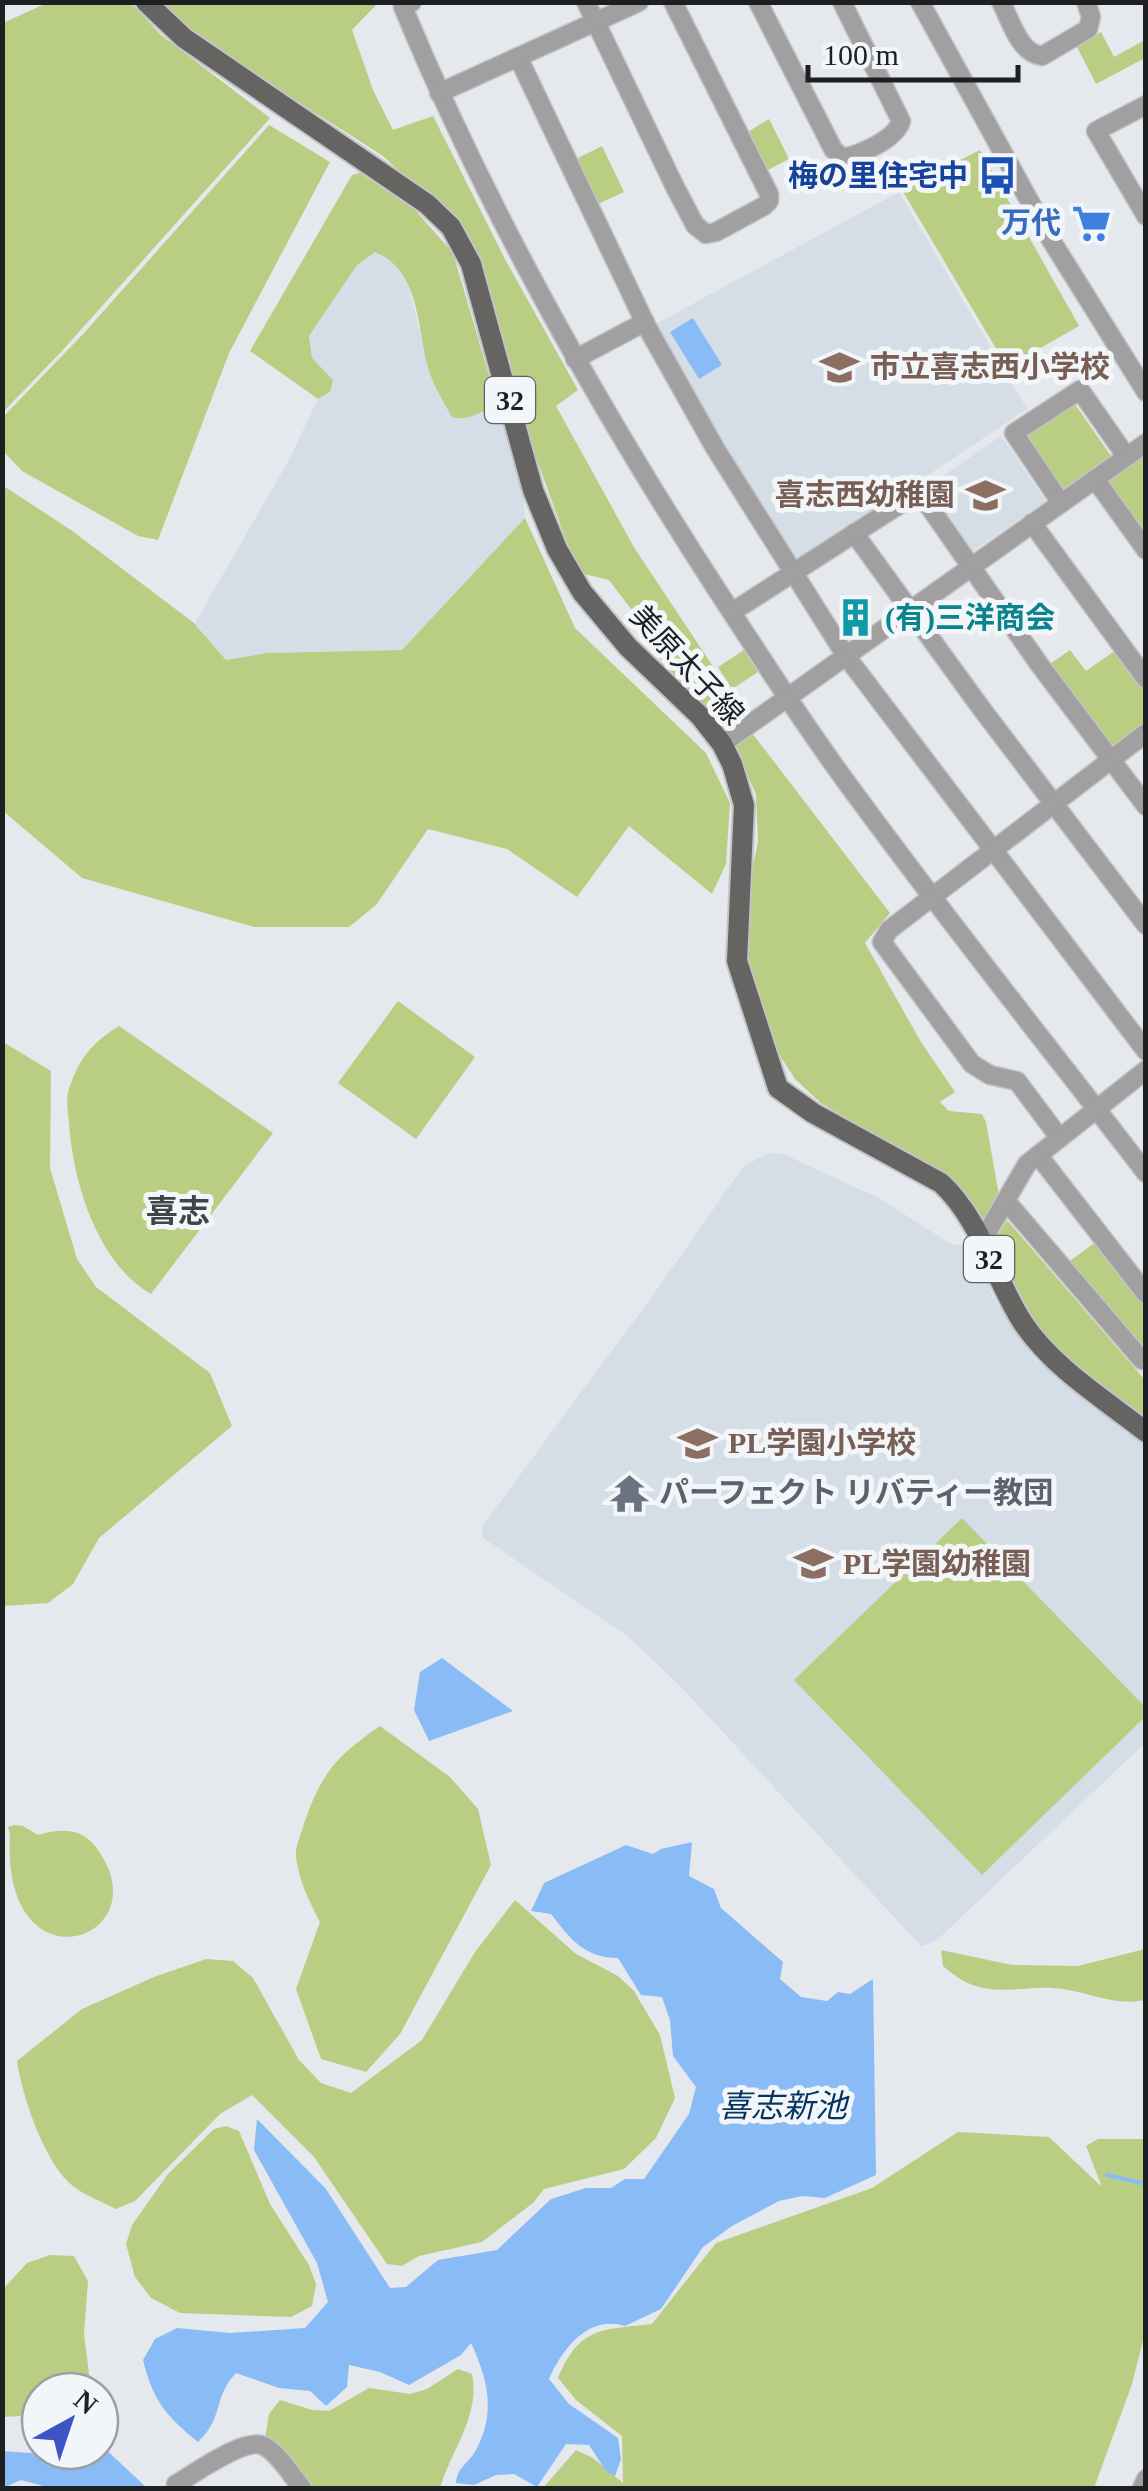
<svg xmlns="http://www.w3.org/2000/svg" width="1148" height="2491" font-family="'Times New Roman','Noto Sans JP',serif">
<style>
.built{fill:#d5dde6}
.green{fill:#b9ce83}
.water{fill:#89bcf6}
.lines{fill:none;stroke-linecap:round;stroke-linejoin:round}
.stream{stroke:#89bcf6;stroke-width:4}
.minor-casing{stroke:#c1c4c7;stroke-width:21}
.major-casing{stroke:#c1c4c7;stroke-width:24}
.minor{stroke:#a19f9f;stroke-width:18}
.major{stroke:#666363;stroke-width:20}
.labels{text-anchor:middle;stroke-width:10;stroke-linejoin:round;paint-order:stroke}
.shield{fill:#f2f6f9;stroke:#5e6061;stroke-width:2.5}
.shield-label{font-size:28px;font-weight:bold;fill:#1e1f20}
.transit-label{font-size:30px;font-weight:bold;fill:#164399;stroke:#f2f6f9;text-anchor:end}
.shop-label{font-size:30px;font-weight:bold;fill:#366cbe;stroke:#f2f6f9;text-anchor:end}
.education-label{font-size:30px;font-weight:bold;fill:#785e54;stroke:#f2f6f9;text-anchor:start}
.culture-label{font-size:30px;font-weight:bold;fill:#0d838f;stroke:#f2f6f9;text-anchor:start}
.street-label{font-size:30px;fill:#1e1f20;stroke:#f2f6f9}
.worship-label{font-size:30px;font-weight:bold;fill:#5b616d;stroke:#f2f6f9;text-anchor:start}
.neighbourhood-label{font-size:32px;font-weight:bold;fill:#414447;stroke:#f2f6f9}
.water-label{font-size:32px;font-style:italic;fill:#03335f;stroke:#f2f6f9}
</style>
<rect width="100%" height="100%" fill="#e5e8ec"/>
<g class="built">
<path d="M 899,192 L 1027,409 L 796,563 L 654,325 Z"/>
<path d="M 375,252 L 389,258 L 406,277 L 429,369 L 485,411 L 497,403 L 523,494 L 525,518 L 402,650 L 267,653 L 226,660 L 195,623 L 289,460 L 318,399 L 330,392 L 332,380 L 312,358 L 309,336 L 357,265 Z"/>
<path d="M 1001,436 L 1046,501 L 969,554 L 924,489 Z"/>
<path d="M 768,1153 L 783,1154 L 879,1198 L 951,1244 L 976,1247 L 993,1297 L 1035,1359 L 1145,1445 L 1145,1743 L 936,1941 L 921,1946 L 683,1689 L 630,1638 L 482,1537 L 483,1525 L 656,1291 L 743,1167 Z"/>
</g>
<g class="green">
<path d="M 47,3 L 131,3 L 161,35 L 270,118 L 61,352 L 3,412 L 3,23 Z"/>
<path d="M 163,3 L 378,3 L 352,30 L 373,90 L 393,130 L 433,116 L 507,263 L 578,390 L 556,406 L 635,549 L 746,716 L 727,731 L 658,657 L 646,641 L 640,621 L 609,580 L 584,574 L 572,556 L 522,419 L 487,288 L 419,189 L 383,156 L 228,57 L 181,22 Z"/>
<path d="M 1101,32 L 1114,57 L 1145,40 L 1145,58 L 1096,84 L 1076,45 Z"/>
<path d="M 769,119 L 789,159 L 766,171 L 746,133 Z"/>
<path d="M 269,125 L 330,162 L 229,353 L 158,540 L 138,536 L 22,471 L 3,451 L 3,417 L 85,332 Z"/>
<path d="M 602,146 L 624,192 L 596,205 L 574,160 Z"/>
<path d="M 980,150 L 1079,326 L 1007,367 L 902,190 Z"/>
<path d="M 360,173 L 415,210 L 453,253 L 497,403 C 485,411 466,422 452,417 C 443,401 433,385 428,367 C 417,327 420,270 375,252 L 357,265 L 309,336 L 312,358 L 333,380 L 330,392 L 318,399 L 250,351 L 352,175 Z"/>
<path d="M 1074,403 L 1111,456 L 1063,489 L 1026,436 Z"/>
<path d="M 1145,456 L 1145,531 L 1142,533 L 1107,482 Z"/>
<path d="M 2,485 L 71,530 L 194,623 L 226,660 L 267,653 L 402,650 L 525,518 L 575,628 L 706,753 L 730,803 L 726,864 L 712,894 L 629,826 L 577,897 L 507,849 L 428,829 L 376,905 L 349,927 L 254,927 L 82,878 L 3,811 Z"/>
<path d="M 744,650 L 758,672 L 732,689 L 718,667 Z"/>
<path d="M 1070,650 L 1086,671 L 1116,650 L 1145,688 L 1145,723 L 1110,751 L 1047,666 Z"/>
<path d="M 752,733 L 890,913 L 865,943 L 921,1042 L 955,1092 L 940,1102 L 949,1111 L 982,1114 L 986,1122 L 999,1195 L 982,1222 L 904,1153 L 821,1103 L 795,1079 L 770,1040 L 750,991 L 746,901 L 758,841 L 756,794 L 736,750 L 736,737 Z"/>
<path d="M 398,1001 L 475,1057 L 416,1139 L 338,1083 Z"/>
<path d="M 119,1026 L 273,1133 L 151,1294 C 97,1263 73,1182 69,1123 C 68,1113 66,1102 68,1092 C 78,1060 91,1043 119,1026 Z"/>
<path d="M 3,1042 L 51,1071 L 50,1168 L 77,1259 L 96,1287 L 210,1373 L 232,1426 L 99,1538 L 73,1584 L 48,1603 L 2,1606 Z"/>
<path d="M 1007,1220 L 1145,1380 L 1145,1422 L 1043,1339 L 991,1247 Z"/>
<path d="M 1097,1241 L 1145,1307 L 1145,1346 L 1142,1348 L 1070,1261 Z"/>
<path d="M 962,1518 L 1145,1707 L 1145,1717 L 982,1875 L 794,1680 Z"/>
<path d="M 380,1726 L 450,1777 L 478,1809 L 491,1865 L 400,2034 L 366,2072 L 321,2059 L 296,1989 L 320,1922 C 309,1901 299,1881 296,1857 C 295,1847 300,1837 303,1827 C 320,1775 335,1757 380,1726 Z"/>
<path d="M 14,1825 L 23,1826 L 38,1835 C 59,1829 80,1827 95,1846 C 167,1939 0,1997 10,1834 L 8,1827 Z"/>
<path d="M 515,1900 L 576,1954 L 618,1976 L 634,1991 L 660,2035 L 675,2098 L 656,2138 L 624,2169 L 544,2189 L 533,2203 L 482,2242 L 419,2256 L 402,2266 L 387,2264 L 314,2157 L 252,2095 L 220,2114 L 135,2201 L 116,2209 C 103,2202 86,2196 74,2187 C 45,2165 22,2096 17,2061 L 82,2009 L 154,1977 L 206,1959 L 233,1961 L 253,1978 L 299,2060 L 321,2083 L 351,2093 L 422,2040 L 475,1952 Z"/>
<path d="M 1145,1949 L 1145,2000 C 1113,2007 1085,1990 1053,1988 C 1030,1986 1007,1993 983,1988 C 967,1985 955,1976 943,1966 L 941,1950 L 1012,1965 L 1078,1966 Z"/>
<path d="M 226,2126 L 239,2131 L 270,2204 L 309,2265 L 316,2284 L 312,2306 L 291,2317 L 180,2313 L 151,2298 L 135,2277 L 126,2244 L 132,2225 L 168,2174 L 214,2129 Z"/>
<path d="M 958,2132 L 1049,2137 L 1102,2187 L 1086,2146 L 1098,2139 L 1145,2139 L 1145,2333 L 1132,2384 L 1094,2488 L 543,2488 L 576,2450 L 593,2458 L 623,2483 L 622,2436 L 576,2400 L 558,2378 C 580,2326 601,2330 652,2324 L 716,2243 L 872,2188 Z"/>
<path d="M 50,2255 L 74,2256 L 88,2281 L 84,2334 L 91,2389 L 40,2391 L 40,2415 L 3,2417 L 3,2289 L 27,2263 Z"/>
<path d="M 458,2369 L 472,2374 C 481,2414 451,2451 440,2488 L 310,2488 L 265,2439 L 269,2414 L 280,2400 L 312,2410 L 329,2411 L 369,2388 L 410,2394 L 427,2389 Z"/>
</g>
<g class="water">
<path d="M 693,318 L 722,365 L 699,379 L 670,332 Z"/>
<path d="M 442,1658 L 513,1711 L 429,1741 L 414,1710 L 420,1672 Z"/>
<path d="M 692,1842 L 689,1876 L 714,1889 L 721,1908 L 783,1962 L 780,1979 L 801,1997 L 827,2001 L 838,1992 L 850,1994 L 873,1979 L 876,2175 L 825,2198 L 802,2196 L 779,2201 L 732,2226 L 703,2247 L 661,2309 L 625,2326 C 588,2315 563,2348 549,2379 L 569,2404 L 618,2438 L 621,2459 L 615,2476 L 606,2471 L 589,2445 L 566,2444 L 537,2487 L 514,2474 L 496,2475 L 474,2485 L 456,2483 C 457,2467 469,2463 476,2450 C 496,2413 488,2379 471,2343 L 461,2355 L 409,2385 L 380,2372 L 349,2365 L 347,2387 L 326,2406 L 310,2391 L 279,2388 L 236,2373 C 212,2399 225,2416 198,2442 C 166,2416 153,2401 143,2360 L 155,2339 L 177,2328 L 230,2333 L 305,2328 L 328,2302 L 317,2263 L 254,2150 L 257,2119 L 326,2189 L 390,2288 L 406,2287 L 438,2260 L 497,2250 L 551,2199 L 586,2188 L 611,2188 L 625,2179 L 644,2179 L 689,2114 L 696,2087 L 673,2056 L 670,2020 L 662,1997 L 641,1995 L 618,1958 C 585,1958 570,1939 551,1914 L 531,1911 L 544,1883 L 626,1845 L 653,1854 L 661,1849 Z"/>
<path d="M 100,2444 L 147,2488 L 51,2488 L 21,2480 L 3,2488 L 3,2451 L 45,2454 L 100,2451 Z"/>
</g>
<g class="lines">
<path class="stream" d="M 1107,2175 L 1146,2184"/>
<defs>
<g id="minor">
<path d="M 412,2 L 403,7 C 488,212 598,407 719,593 C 766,665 812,737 864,806 C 955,930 1052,1051 1146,1173"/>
<path d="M 586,2 L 675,187 L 695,225 L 706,234 L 716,232 L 764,206 L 769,201 L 769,194 L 673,2"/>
<path d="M 758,2 L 833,149 L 842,158 C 860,155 896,139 901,121 L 842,2"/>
<path d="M 920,2 L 1051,240 L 1146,392"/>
<path d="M 1001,2 C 1011,21 1019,53 1042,56 L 1088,29 L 1091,17 L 1086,2"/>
<path d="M 518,57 L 647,327 L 715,448 L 846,656 L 1146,1051"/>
<path d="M 439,93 L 639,2"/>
<path d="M 1146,105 L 1096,131 L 1146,216"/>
<path d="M 575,359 L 645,322"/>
<path d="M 1095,479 L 1146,550"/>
<path d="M 1061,503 L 1014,433 L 1080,390 L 1126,456"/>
<path d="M 1032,523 L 1146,679"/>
<path d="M 854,533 L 981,708 L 1146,925"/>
<path d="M 732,612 L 919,492 L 1039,664 L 1146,806"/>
<path d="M 722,744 L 1146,443"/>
<path d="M 1059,1137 L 1017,1081 L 990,1075 L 972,1064 L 882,942 L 889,930 L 1146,733"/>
<path d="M 1038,1155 L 1146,1294"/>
<path d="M 1006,1201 L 1142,1360 L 1146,1358"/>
<path d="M 981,1243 L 1027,1164 L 1146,1070"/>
<path d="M 176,2484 C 194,2474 246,2436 264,2446 C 279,2454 291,2475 302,2488"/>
<path d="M 1142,2488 L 1146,2479"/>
</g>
<path id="major" d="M 146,2 L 184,38 L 427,204 L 451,227 L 471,264 L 533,490 L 557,549 L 582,592 L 628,647 L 700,716 L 722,744 L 732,764 L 744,805 L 737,961 L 778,1088 L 813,1113 L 941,1183 C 981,1220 994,1278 1023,1323 C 1053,1368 1104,1399 1146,1432"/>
</defs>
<use href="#minor" class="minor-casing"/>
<use href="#major" class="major-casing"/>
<use href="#minor" class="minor"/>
<use href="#major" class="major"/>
</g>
<defs>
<symbol id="bus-bare" viewBox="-9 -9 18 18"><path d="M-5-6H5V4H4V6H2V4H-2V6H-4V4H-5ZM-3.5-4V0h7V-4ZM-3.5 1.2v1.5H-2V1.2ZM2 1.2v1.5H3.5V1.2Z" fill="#1a4fb4" stroke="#f2f6f9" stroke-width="2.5" paint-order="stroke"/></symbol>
<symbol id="supermarket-bare" viewBox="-9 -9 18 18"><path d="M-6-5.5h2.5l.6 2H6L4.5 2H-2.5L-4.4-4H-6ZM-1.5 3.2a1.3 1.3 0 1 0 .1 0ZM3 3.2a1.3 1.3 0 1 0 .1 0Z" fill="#3f7fe0" stroke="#f2f6f9" stroke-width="2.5" paint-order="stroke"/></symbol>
<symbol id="school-bare" viewBox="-9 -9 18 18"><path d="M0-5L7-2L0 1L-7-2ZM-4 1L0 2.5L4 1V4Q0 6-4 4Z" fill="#8d6e63" stroke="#f2f6f9" stroke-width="2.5" paint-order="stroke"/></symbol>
<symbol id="building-bare" viewBox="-9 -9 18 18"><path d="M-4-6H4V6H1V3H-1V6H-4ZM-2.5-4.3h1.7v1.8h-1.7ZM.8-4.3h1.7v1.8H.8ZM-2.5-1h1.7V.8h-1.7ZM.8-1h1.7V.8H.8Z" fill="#0f9aa8" stroke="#f2f6f9" stroke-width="2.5" paint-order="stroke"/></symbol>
<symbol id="temple-bare" viewBox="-9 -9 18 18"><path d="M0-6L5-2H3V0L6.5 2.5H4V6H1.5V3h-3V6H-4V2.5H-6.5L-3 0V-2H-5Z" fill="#6b7280" stroke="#f2f6f9" stroke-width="2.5" paint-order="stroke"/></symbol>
</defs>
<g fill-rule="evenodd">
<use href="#bus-bare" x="970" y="148" width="55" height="55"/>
<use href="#supermarket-bare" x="1064" y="196" width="55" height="55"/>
<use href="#school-bare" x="812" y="340" width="55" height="55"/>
<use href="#school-bare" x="958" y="468" width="55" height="55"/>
<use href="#building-bare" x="828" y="590" width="55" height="55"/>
<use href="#school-bare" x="670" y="1416" width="55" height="55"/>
<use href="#temple-bare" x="602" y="1466" width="55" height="55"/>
<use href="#school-bare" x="786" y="1536" width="55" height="55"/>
</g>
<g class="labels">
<g class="shield">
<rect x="485" y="377" width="50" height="46" rx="8"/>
<rect x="964" y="1236" width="50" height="46" rx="8"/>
</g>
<g class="shield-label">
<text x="510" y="410">32</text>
<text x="989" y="1269">32</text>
</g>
<g class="transit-label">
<text x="968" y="186">梅の里住宅中</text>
</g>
<g class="shop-label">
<text x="1061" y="233">万代</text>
</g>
<g class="education-label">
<text x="870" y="377">市立喜志西小学校</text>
<text x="955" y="505" text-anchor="end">喜志西幼稚園</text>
<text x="728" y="1453">PL学園小学校</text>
<text x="843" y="1574">PL学園幼稚園</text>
</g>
<g class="culture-label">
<text x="885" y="628">(有)三洋商会</text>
</g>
<g class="street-label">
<text transform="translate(687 665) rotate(47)" y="10">美原太子線</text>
</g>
<g class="worship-label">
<text x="659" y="1503">パーフェクト リバティー教団</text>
</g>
<g class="neighbourhood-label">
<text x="178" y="1222">喜志</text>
</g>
<g class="water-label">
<text x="783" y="2117">喜志新池</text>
</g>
</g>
<rect width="1148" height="2491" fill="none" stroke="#1e1f20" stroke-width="10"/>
<g transform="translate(70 2421) rotate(40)"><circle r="48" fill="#f2f6f9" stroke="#9da0a2" stroke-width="2.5"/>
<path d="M0-8L18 38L0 25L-18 38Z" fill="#3c54c6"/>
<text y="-15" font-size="28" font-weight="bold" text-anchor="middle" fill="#1e1f20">N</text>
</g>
<path d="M808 65v15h210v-15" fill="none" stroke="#1e1f20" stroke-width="5"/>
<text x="823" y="65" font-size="30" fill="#1e1f20" stroke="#f2f6f9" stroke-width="8" paint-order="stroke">100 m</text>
</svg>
